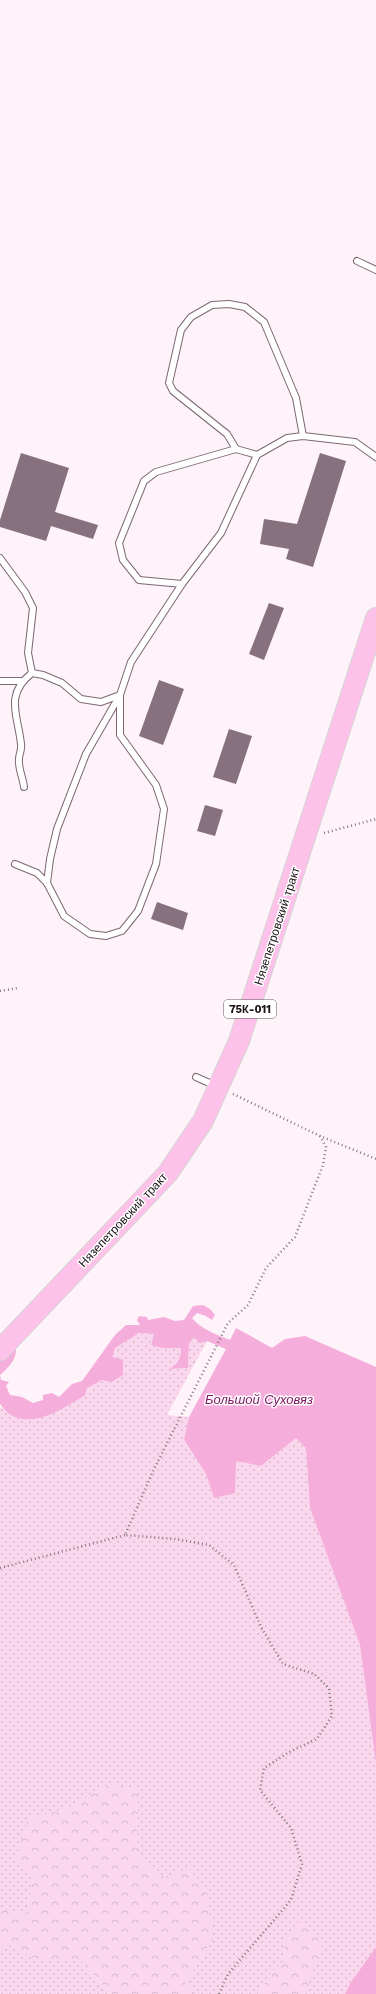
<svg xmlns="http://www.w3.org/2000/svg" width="376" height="1994" font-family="'Work Sans',sans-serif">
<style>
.grass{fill:url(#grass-dots)}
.forest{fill:url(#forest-crowns)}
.water{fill:#f5addb}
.building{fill:#88717f}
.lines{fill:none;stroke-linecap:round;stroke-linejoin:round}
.service-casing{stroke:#7d6774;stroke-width:8}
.primary-casing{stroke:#d6d4d5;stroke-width:22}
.path{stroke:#83797e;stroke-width:2.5;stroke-dasharray:1 3;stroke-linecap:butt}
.service{stroke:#fff;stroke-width:6}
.primary{stroke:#fec1e9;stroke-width:20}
.labels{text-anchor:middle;stroke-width:3;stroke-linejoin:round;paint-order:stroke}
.shield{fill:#fff;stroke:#5f585c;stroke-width:1}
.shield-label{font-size:11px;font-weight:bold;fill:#1a1116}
.street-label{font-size:12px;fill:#1a1116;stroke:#fff}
.water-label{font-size:13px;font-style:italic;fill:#811a66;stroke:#fff}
</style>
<defs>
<pattern id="grass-dots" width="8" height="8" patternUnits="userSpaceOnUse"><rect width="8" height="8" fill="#fbd7ed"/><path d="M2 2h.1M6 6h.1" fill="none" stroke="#d7b8ca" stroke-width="1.8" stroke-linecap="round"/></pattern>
<pattern id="forest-crowns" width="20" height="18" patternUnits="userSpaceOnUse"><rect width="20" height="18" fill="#fbd7ed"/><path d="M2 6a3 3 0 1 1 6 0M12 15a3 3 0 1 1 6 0" fill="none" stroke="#d7b8ca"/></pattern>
</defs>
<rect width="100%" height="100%" fill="#fef3f9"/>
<g class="grass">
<path d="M 139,1333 L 154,1334 L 151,1344 L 162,1348 L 181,1348 C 181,1357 177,1364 170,1369 L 188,1368 L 189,1343 L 194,1337 L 207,1341 L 167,1415 L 189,1417 L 184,1441 L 206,1474 L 214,1498 L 236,1461 L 261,1466 L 296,1438 L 306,1448 L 310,1508 L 360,1645 L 376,1764 L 376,1947 L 351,1982 L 345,1994 L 304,1994 L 323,1943 L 284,1939 L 283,1962 L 270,1974 L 258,1994 L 197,1994 L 185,1984 L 213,1939 L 164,1877 L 137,1856 L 138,1790 L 109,1785 L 66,1809 L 29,1818 L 33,1877 L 26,1916 L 0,1908 L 0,1408 L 3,1407 L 11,1415 L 85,1395 L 87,1388 L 102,1380 L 111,1382 L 115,1348 Z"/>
<path d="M 8,1944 L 35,1959 L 80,1959 L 110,1994 L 0,1994 L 0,1950 Z"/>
</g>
<g class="forest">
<path d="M 109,1785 L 138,1790 L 137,1856 L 164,1877 L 189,1868 L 207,1892 L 213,1939 L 185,1984 L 197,1994 L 110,1994 L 80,1959 L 35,1959 L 8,1944 L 0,1950 L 0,1908 L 26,1916 L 33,1877 L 16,1857 L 29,1818 L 66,1809 Z"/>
<path d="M 301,1918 L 323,1943 L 305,1994 L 258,1994 L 270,1974 L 283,1962 L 284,1939 Z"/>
</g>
<g class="water">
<path d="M 203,1305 L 210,1309 L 215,1315 L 212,1320 L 206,1316 L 197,1313 L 192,1318 C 201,1329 217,1335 230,1340 L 236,1328 L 272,1348 L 285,1339 L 305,1336 L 376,1367 L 376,1764 L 360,1645 L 310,1508 L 306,1448 L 296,1438 L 261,1466 L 236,1461 L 235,1493 L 214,1498 L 206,1474 L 184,1440 L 189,1417 L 226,1349 L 207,1341 L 200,1343 L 194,1337 L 189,1343 L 188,1368 L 169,1369 C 177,1365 181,1358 181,1348 L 162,1348 L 151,1345 L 154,1334 L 139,1333 L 115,1348 L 113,1357 L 123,1360 L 123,1375 L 111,1382 L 102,1380 L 87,1388 L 85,1395 C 64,1408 36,1428 11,1415 C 7,1413 3,1407 0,1404 L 0,1351 L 16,1346 C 17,1359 10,1366 0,1375 L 1,1380 L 9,1382 L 6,1386 L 10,1395 L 22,1397 L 33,1403 L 43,1400 L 43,1395 L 52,1393 L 59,1397 L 72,1384 L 82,1381 L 115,1335 L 126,1325 L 140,1325 L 137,1320 L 139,1316 L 147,1317 L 148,1320 L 164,1317 L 175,1321 L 184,1320 L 193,1306 Z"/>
<path d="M 376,1947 L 376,1994 L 345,1994 L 351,1982 Z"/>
</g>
<g class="building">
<path d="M 21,453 L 69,468 L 55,512 L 98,525 L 93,539 L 51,526 L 46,541 L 0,527 L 0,520 Z"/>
<path d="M 320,453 L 346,461 L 313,567 L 286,559 L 289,549 L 260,544 L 264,519 L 297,524 Z"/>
<path d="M 269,603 L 284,608 L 264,660 L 249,654 Z"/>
<path d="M 159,680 L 184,689 L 163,745 L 139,736 Z"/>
<path d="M 229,729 L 252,736 L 236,784 L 213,777 Z"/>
<path d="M 205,805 L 223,810 L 215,836 L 197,831 Z"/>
<path d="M 157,902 L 188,913 L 183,930 L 151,919 Z"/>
</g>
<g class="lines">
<defs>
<g id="service">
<path d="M 357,261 L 376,270"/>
<path d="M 236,449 L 227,434 L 173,391 L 169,383 L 181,330 L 191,317 L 212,305 L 229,304 L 245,307 L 264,322 L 296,398 L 303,436"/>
<path d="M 0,558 L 25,592 L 33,608 L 28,653 L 32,673"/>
<path d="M 182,584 L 139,580 L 123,560 L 119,543 L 144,481 L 156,472 L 236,449 L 257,455"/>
<path d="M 0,681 L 21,681"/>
<path d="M 15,864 L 37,873 L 47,883 L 64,916 L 90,934 L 106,936 L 122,931 L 138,911 L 156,864 L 164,809 L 156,785 L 120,735 L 120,695 L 101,702 L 81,699 L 62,683 L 43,675 L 32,673 C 4,695 18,715 21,744 C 22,750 19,754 19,759 C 18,768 23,778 24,787"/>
<path d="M 47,883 L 50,859 L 57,829 L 86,754 L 120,695 L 131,662 L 182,584 L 221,533 L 257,455 L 287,438 L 303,436 L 355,442 L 376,457"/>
<path d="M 196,1077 L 216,1086"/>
</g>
<path id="primary" d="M 0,1350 L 168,1173 L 203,1121 L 239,1041 L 376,618"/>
</defs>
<use href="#service" class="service-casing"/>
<use href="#primary" class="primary-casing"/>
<g class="path">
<path d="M 324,833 L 376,819"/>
<path d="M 0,991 L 18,988"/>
<path d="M 233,1094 L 320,1136 L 376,1159"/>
<path d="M 0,1568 L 125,1535"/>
<path d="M 219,1994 L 228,1974 L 291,1900 L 302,1864 L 291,1828 L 260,1790 L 264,1768 L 291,1751 L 317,1739 L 332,1716 L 329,1688 L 314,1674 L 283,1664 L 261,1627 L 234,1565 L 209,1545 L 175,1539 L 125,1535 L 154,1469 L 228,1323 L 248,1305 L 266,1268 L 295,1237 L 323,1165 L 326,1147 L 320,1136"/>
</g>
<use href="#service" class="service"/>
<use href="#primary" class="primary"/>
</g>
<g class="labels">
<rect class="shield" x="224" y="1000" width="52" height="18" rx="3"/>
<g class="shield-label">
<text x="250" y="1013">75К-011</text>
</g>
<g class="street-label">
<text transform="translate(277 926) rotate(-72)" y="4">Нязепетровский тракт</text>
<text transform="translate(123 1220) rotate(-47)" y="4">Нязепетровский тракт</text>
</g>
<g class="water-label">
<text x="259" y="1404">Большой Суховяз</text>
</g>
</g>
</svg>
